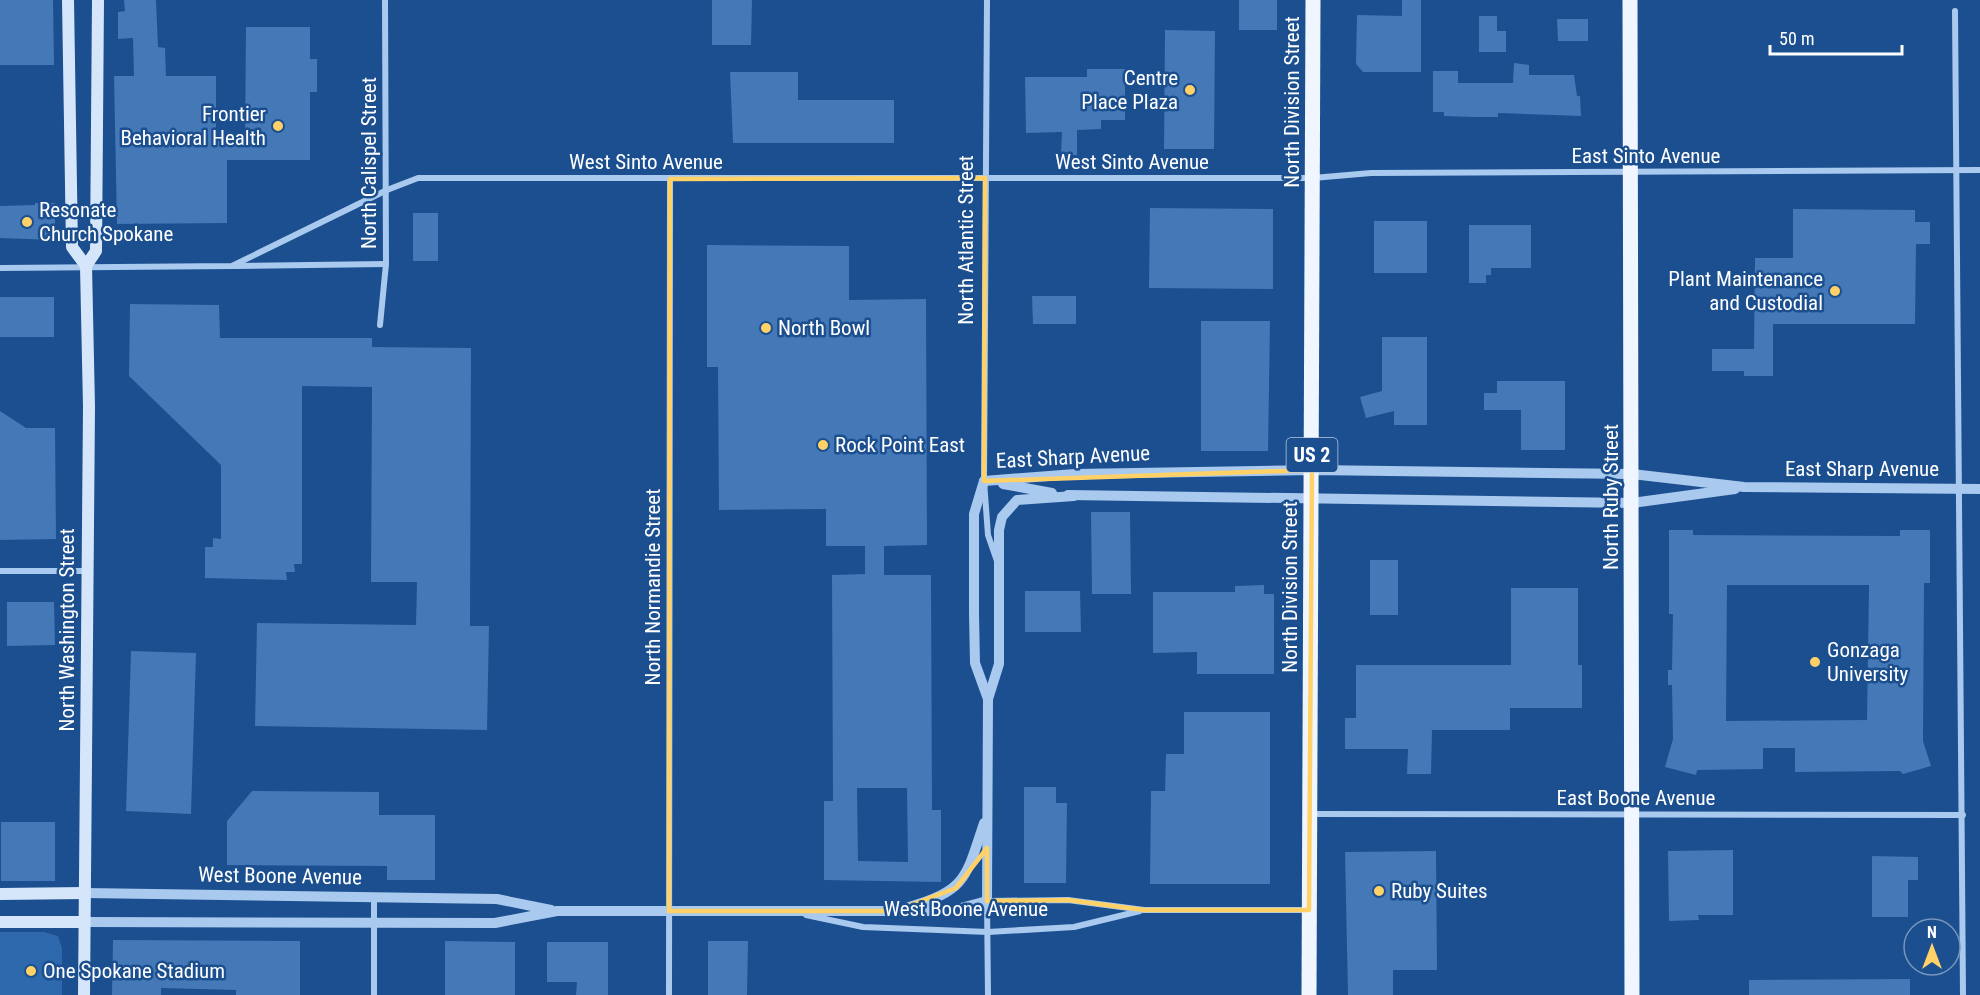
<svg xmlns="http://www.w3.org/2000/svg" width="1980" height="995" font-family="'Roboto Condensed',sans-serif">
<style>
.green{fill:#2e69ad}
.building{fill:#4478b7;fill-rule:evenodd}
.lines{fill:none;stroke-linecap:round;stroke-linejoin:round}
.minor{stroke:#a9c9ee;stroke-width:6}
.tertiary{stroke:#a9c9ee;stroke-width:10}
.secondary{stroke:#d6e6fa;stroke-width:12}
.primary{stroke:#f0f6ff;stroke-width:15}
.marked{fill:none;stroke:#ffd166;stroke-width:4.5;stroke-linejoin:round}
.poi-dot{fill:#ffd166;stroke:#1b4f8f;stroke-width:2}
.labels{text-anchor:middle;stroke-width:5;stroke-linejoin:round;paint-order:stroke}
.shield{fill:#1b4f8f;stroke:#bbcadd;stroke-width:1.5}
.shield-label{font-size:20px;font-weight:bold;fill:#fff}
.poi-label{font-size:21px;fill:#fff;stroke:#1b4f8f;text-anchor:start}
.street-label{font-size:21px;fill:#fff;stroke:#1b4f8f}
</style>
<rect width="100%" height="100%" fill="#1b4f8f"/>
<path class="green" d="M 0,932 L 44,932 L 58,936 L 62,948 L 62,995 L 0,995 Z"/>
<g class="building">
<path d="M 0,0 L 53,0 L 54,65 L 0,65 Z"/>
<path d="M 124,0 L 156,0 L 158,47 L 165,48 L 166,76 L 216,76 L 216,141 L 245,141 L 246,27 L 310,27 L 310,59 L 317,59 L 317,92 L 310,92 L 310,160 L 227,160 L 227,223 L 117,224 L 114,76 L 134,76 L 133,38 L 118,39 L 118,12 L 125,11 Z"/>
<path d="M 712,0 L 752,0 L 751,45 L 712,45 Z"/>
<rect x="1239" y="0" width="38" height="30"/>
<path d="M 1402,0 L 1421,0 L 1421,72 L 1363,72 L 1356,64 L 1357,15 L 1402,16 Z"/>
<path d="M 1479,16 L 1497,16 L 1497,31 L 1506,31 L 1506,52 L 1479,52 Z"/>
<path d="M 1557,19 L 1588,19 L 1588,41 L 1558,41 Z"/>
<path d="M 1165,30 L 1215,31 L 1214,149 L 1164,149 Z"/>
<path d="M 1514,63 L 1529,65 L 1529,75 L 1574,75 L 1577,96 L 1580,96 L 1581,116 L 1498,113 L 1498,117 L 1473,117 L 1444,116 L 1444,112 L 1433,112 L 1433,71 L 1458,71 L 1458,83 L 1513,83 Z"/>
<path d="M 1087,69 L 1125,69 L 1125,120 L 1101,120 L 1101,129 L 1077,130 L 1077,155 L 1061,155 L 1062,132 L 1026,133 L 1025,77 L 1087,77 Z"/>
<path d="M 730,72 L 798,72 L 798,100 L 894,100 L 894,143 L 733,143 Z"/>
<path d="M 35,203 L 55,203 L 55,240 L 0,238 L 0,206 L 35,205 Z"/>
<path d="M 1150,208 L 1273,209 L 1273,289 L 1149,288 Z"/>
<path d="M 1793,209 L 1915,210 L 1915,222 L 1930,222 L 1930,244 L 1916,244 L 1915,324 L 1773,324 L 1773,376 L 1744,376 L 1744,371 L 1712,371 L 1712,349 L 1754,349 L 1755,258 L 1793,258 Z"/>
<rect x="413" y="213" width="25" height="48"/>
<rect x="1374" y="221" width="53" height="52"/>
<path d="M 1469,225 L 1531,225 L 1531,268 L 1491,268 L 1491,275 L 1486,275 L 1486,283 L 1469,283 Z"/>
<path d="M 707,245 L 849,246 L 849,300 L 926,299 L 927,545 L 884,546 L 884,575 L 931,575 L 932,810 L 941,810 L 941,882 L 824,880 L 824,801 L 833,801 L 832,575 L 865,574 L 865,546 L 826,546 L 826,509 L 719,510 L 718,367 L 707,367 ZM 857,788 L 907,788 L 908,862 L 858,861 Z"/>
<path d="M 1032,296 L 1076,296 L 1076,324 L 1033,324 Z"/>
<rect x="0" y="297" width="54" height="40"/>
<path d="M 130,304 L 219,305 L 220,338 L 372,338 L 372,347 L 471,348 L 470,626 L 489,626 L 487,730 L 255,726 L 257,623 L 416,625 L 417,582 L 371,582 L 372,387 L 302,386 L 302,564 L 294,564 L 295,572 L 286,572 L 287,580 L 205,578 L 205,547 L 213,547 L 213,538 L 221,539 L 221,465 L 129,376 Z"/>
<path d="M 1201,321 L 1270,321 L 1268,451 L 1201,451 Z"/>
<path d="M 1382,337 L 1427,337 L 1427,425 L 1394,425 L 1394,411 L 1366,418 L 1360,397 L 1382,391 Z"/>
<path d="M 1497,381 L 1565,381 L 1565,450 L 1521,450 L 1521,410 L 1484,410 L 1484,393 L 1497,393 Z"/>
<path d="M 0,411 L 26,428 L 55,428 L 56,539 L 0,540 Z"/>
<path d="M 1091,512 L 1130,512 L 1131,594 L 1092,594 Z"/>
<path d="M 1669,530 L 1693,530 L 1693,535 L 1900,536 L 1900,530 L 1930,530 L 1930,583 L 1924,583 L 1923,741 L 1931,766 L 1903,774 L 1900,771 L 1795,772 L 1795,748 L 1763,748 L 1763,769 L 1697,770 L 1696,775 L 1665,767 L 1673,739 L 1672,685 L 1668,685 L 1668,670 L 1672,670 L 1673,614 L 1669,614 ZM 1727,585 L 1869,585 L 1867,720 L 1726,721 Z"/>
<rect x="1370" y="560" width="28" height="55"/>
<path d="M 1264,585 L 1264,594 L 1274,594 L 1274,674 L 1197,674 L 1197,652 L 1153,653 L 1153,592 L 1235,592 L 1235,586 Z"/>
<path d="M 1511,588 L 1578,588 L 1578,665 L 1582,665 L 1582,708 L 1510,708 L 1510,730 L 1432,730 L 1431,774 L 1407,774 L 1408,749 L 1345,749 L 1345,718 L 1356,718 L 1356,665 L 1511,665 Z"/>
<path d="M 1025,591 L 1080,591 L 1081,632 L 1025,632 Z"/>
<path d="M 7,602 L 54,602 L 55,645 L 7,646 Z"/>
<path d="M 131,651 L 196,653 L 191,814 L 126,811 Z"/>
<path d="M 1184,712 L 1270,712 L 1270,884 L 1150,884 L 1151,791 L 1165,791 L 1166,754 L 1184,754 Z"/>
<path d="M 1024,787 L 1056,787 L 1056,803 L 1067,803 L 1066,883 L 1024,883 Z"/>
<path d="M 252,791 L 379,792 L 379,815 L 435,815 L 435,880 L 387,880 L 387,866 L 227,865 L 227,821 Z"/>
<rect x="1" y="822" width="54" height="59"/>
<path d="M 1733,850 L 1733,915 L 1698,915 L 1699,920 L 1669,921 L 1668,851 Z"/>
<path d="M 1436,851 L 1437,970 L 1393,970 L 1393,995 L 1348,995 L 1345,852 Z"/>
<path d="M 1872,856 L 1918,857 L 1918,880 L 1908,880 L 1908,917 L 1872,917 Z"/>
<path d="M 113,940 L 300,941 L 300,995 L 236,995 L 236,990 L 161,988 L 161,995 L 112,995 Z"/>
<path d="M 445,941 L 515,942 L 515,995 L 445,995 Z"/>
<path d="M 708,941 L 748,941 L 747,995 L 708,995 Z"/>
<path d="M 547,942 L 608,942 L 608,995 L 576,995 L 577,982 L 547,982 Z"/>
<path d="M 1910,979 L 1910,995 L 1749,995 L 1749,980 Z"/>
</g>
<g class="lines">
<g class="minor">
<path d="M 987,0 L 984,481 L 988,535 L 997,561"/>
<path d="M 1955,11 L 1963,995"/>
<path d="M 234,266 L 386,264"/>
<path d="M 0,268 L 232,266 L 387,190 L 418,178 L 1313,178 L 1371,173 L 1980,170"/>
<path d="M 380,325 L 386,264 L 385,0"/>
<path d="M 0,571 L 87,571"/>
<path d="M 1310,814 L 1963,815"/>
<path d="M 806,915 L 863,927 L 988,932 L 1074,927 L 1140,911"/>
<path d="M 374,995 L 374,897"/>
<path d="M 669,995 L 670,179"/>
<path d="M 988,995 L 987,901 L 1068,900 L 1144,910 L 1309,910"/>
</g>
<g class="tertiary">
<path d="M 984,481 L 1075,474 L 1312,470 L 1632,474 L 1744,487 L 1980,489"/>
<path d="M 984,481 L 974,514 L 974,614 L 975,663 L 988,699"/>
<path d="M 1003,484 L 1052,493"/>
<path d="M 1068,495 L 1632,503 L 1735,489"/>
<path d="M 85,893 L 497,899 L 551,910"/>
<path d="M 909,907 C 967,890 966,877 984,823"/>
<path d="M 84,922 L 495,923 L 557,911 L 929,911 L 953,910 L 987,901 L 988,699 L 999,664 L 999,530 L 1002,517 L 1017,500 L 1074,496"/>
</g>
<g class="secondary">
<path d="M 68,0 L 72,247 L 86,266"/>
<path d="M 0,894 L 85,893"/>
<path d="M 0,922 L 84,922"/>
<path d="M 84,995 L 89,407 L 86,266 L 96,251 L 98,0"/>
</g>
<g class="primary">
<path d="M 1630,0 L 1632,995"/>
<path d="M 1309,995 L 1313,0"/>
</g>
</g>
<path class="marked" d="M 985,178 L 984,481 L 1312,470 L 1309,910 L 1144,910 L 1068,900 L 987,901 L 987,848 L 956,888 L 895,911 L 669,911 L 670,179 Z"/>
<g class="poi-dot">
<circle cx="1190" cy="90" r="6"/>
<circle cx="278" cy="126" r="6"/>
<circle cx="27" cy="222" r="6"/>
<circle cx="1835" cy="291" r="6"/>
<circle cx="766" cy="328" r="6"/>
<circle cx="823" cy="445" r="6"/>
<circle cx="1815" cy="662" r="6"/>
<circle cx="1379" cy="891" r="6"/>
<circle cx="31" cy="971" r="6"/>
</g>
<g class="labels">
<rect class="shield" x="1286.5" y="438" width="51" height="34" rx="4.5"/>
<g class="shield-label">
<text x="1312" y="462">US 2</text>
</g>
<g class="poi-label">
<text x="1178" y="85" text-anchor="end">Centre<tspan x="1178" dy="24">Place Plaza</tspan></text>
<text x="266" y="121" text-anchor="end">Frontier<tspan x="266" dy="24">Behavioral Health</tspan></text>
<text x="39" y="217">Resonate<tspan x="39" dy="24">Church Spokane</tspan></text>
<text x="1823" y="286" text-anchor="end">Plant Maintenance<tspan x="1823" dy="24">and Custodial</tspan></text>
<text x="778" y="335">North Bowl</text>
<text x="835" y="452">Rock Point East</text>
<text x="1827" y="657">Gonzaga<tspan x="1827" dy="24">University</tspan></text>
<text x="1391" y="898">Ruby Suites</text>
<text x="43" y="978">One Spokane Stadium</text>
</g>
<g class="street-label">
<text transform="translate(1292 102) rotate(-90)" y="7">North Division Street</text>
<text x="1646" y="163">East Sinto Avenue</text>
<text x="646" y="169">West Sinto Avenue</text>
<text x="1132" y="169">West Sinto Avenue</text>
<text transform="translate(369 163) rotate(-90)" y="7">North Calispel Street</text>
<text transform="translate(966 240) rotate(-90)" y="7">North Atlantic Street</text>
<text transform="translate(1073 457) rotate(-3)" y="7">East Sharp Avenue</text>
<text x="1862" y="476">East Sharp Avenue</text>
<text transform="translate(1611 497) rotate(-90)" y="7">North Ruby Street</text>
<text transform="translate(653 587) rotate(-90)" y="7">North Normandie Street</text>
<text transform="translate(1290 587) rotate(-90)" y="7">North Division Street</text>
<text transform="translate(67 630) rotate(-90)" y="7">North Washington Street</text>
<text x="1636" y="805">East Boone Avenue</text>
<text transform="translate(280 876) rotate(1)" y="7">West Boone Avenue</text>
<text x="966" y="916">West Boone Avenue</text>
</g>
</g>
<g transform="translate(1932 947)"><circle r="28" fill="#1b4f8f" stroke="#7695bc" stroke-width="1.5"/>
<path d="M0-4.5L10 22L0 15L-10 22Z" fill="#ffd166"/>
<text y="-9" font-size="16" font-weight="bold" text-anchor="middle" fill="#ffffff">N</text>
</g>
<path d="M1770 45v9h132v-9" fill="none" stroke="#ffffff" stroke-width="3"/>
<text x="1779" y="45" font-size="18" fill="#ffffff" stroke="#1b4f8f" stroke-width="4.5" paint-order="stroke">50 m</text>
</svg>
